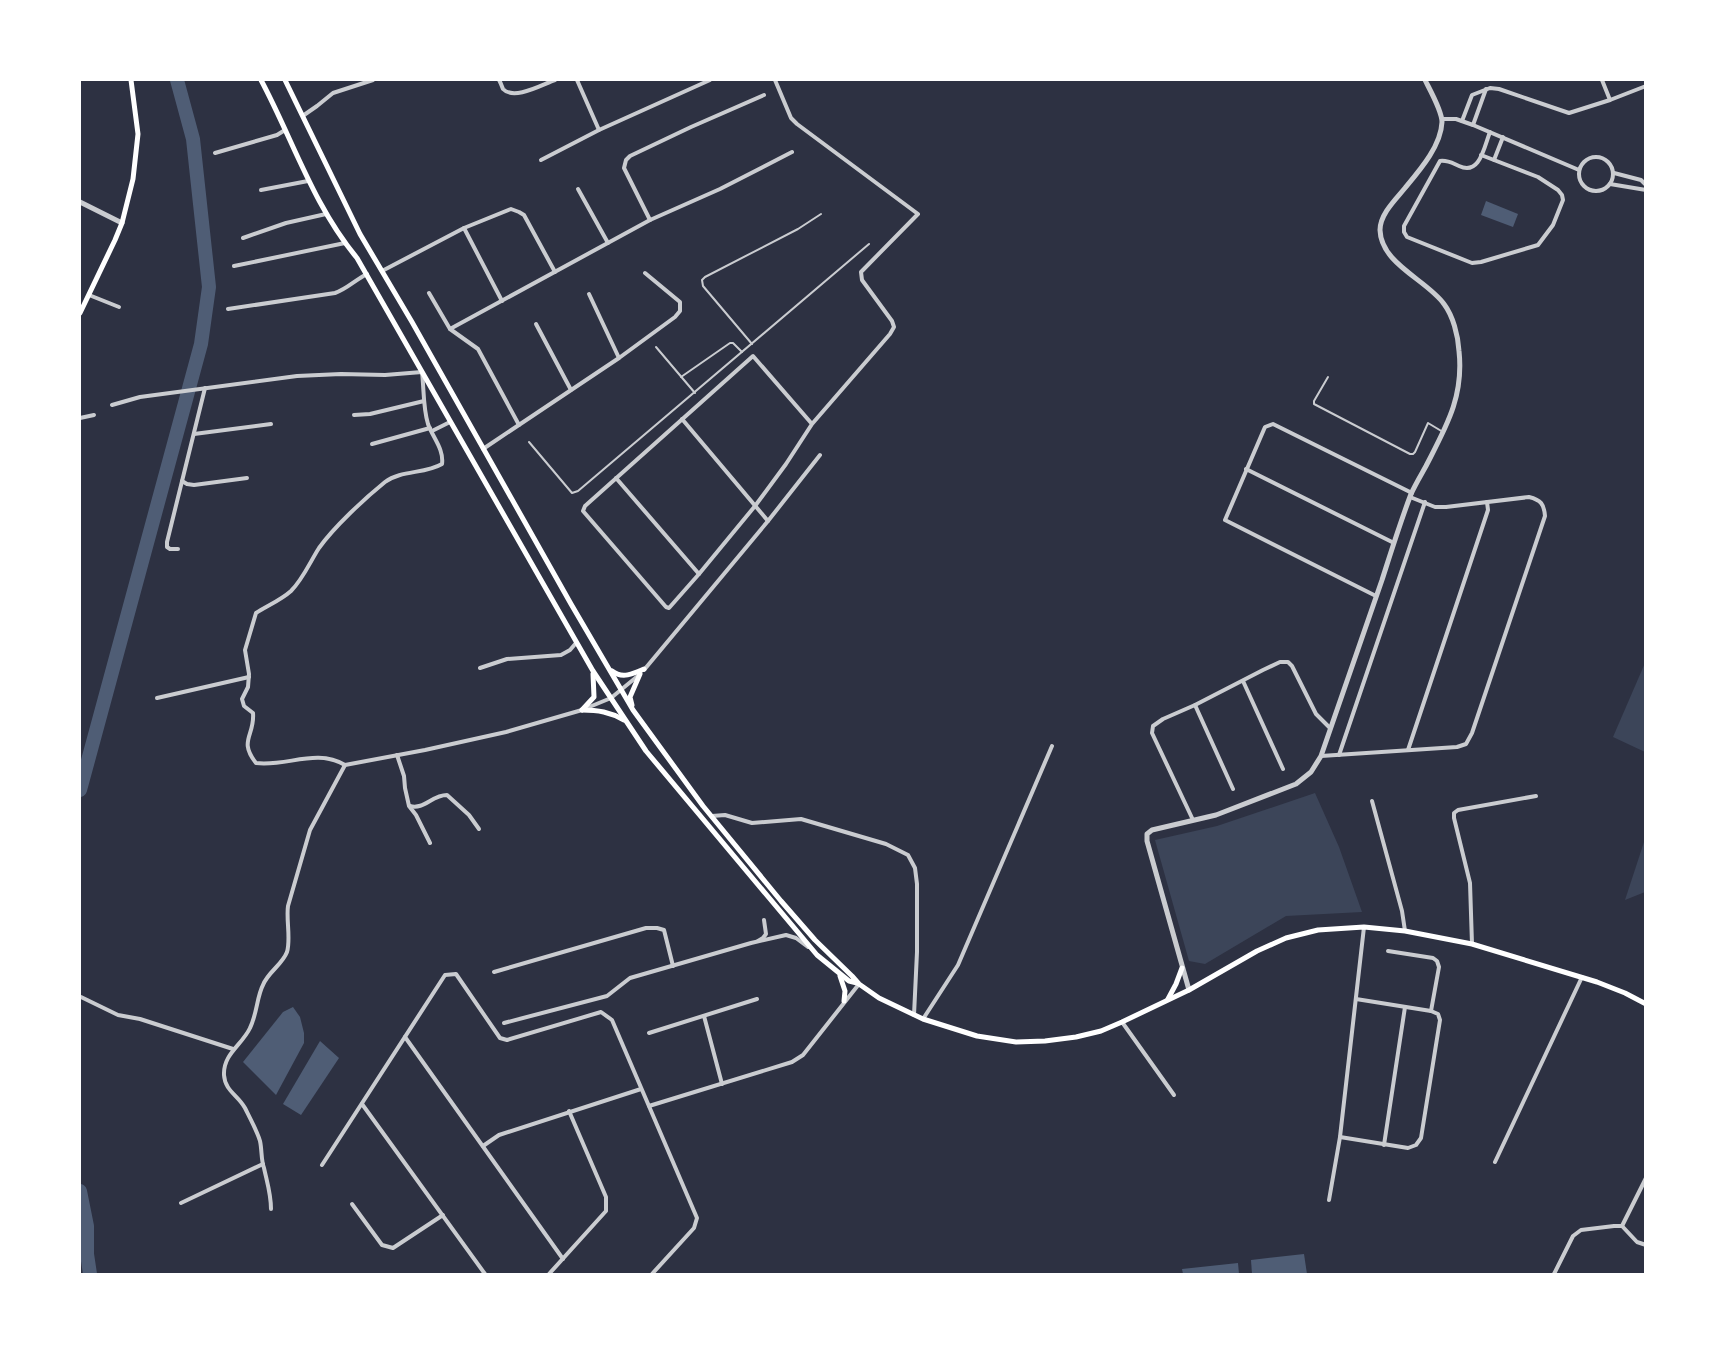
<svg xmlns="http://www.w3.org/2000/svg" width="1725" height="1354" font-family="'Titillium Web',sans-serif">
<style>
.green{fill:#3c4559}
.water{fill:#4f5d75}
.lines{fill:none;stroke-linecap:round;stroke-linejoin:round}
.river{stroke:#4f5d75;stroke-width:14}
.service{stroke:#caccd0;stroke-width:2}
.minor{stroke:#caccd0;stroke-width:4}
.tertiary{stroke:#caccd0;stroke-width:5}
.secondary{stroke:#fff;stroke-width:5}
</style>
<rect width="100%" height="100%" fill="#2d3142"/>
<g class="green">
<path d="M 1645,663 L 1645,752 L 1613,737 Z"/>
<path d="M 1315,793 L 1339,847 L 1362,912 L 1286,916 L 1205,964 L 1189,961 L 1155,840 L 1217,826 Z"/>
<path d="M 1645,839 L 1645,892 L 1625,900 Z"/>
</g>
<g class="water">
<path d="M 1486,201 L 1518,214 L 1513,227 L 1481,215 Z"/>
<path d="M 293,1007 L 300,1017 L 304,1033 L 304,1043 L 276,1095 L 243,1062 L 283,1012 Z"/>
<path d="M 320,1041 L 339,1058 L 301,1115 L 283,1104 Z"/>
<path d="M 1304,1254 L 1307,1274 L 1252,1274 L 1251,1260 Z"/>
<path d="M 1238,1263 L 1239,1274 L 1183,1274 L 1182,1269 Z"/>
</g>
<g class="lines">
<g class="river">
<path d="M 80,790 L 201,344 L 209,287 L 193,139 L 177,80"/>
<path d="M 80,1191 L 87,1226 L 87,1254 L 90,1274"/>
</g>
<g class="service">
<path d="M 752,344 L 703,286 L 702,280 L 705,277 L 798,229 L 821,214"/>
<path d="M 656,347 L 695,393"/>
<path d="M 681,377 L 730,343 L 733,343 L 742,352"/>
<path d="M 1328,377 L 1314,401 L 1314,404 L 1410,454 L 1413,454 L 1415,452 L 1428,423 L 1443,432"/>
<path d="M 529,442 L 572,493 L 578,491 L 869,244"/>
</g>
<g class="minor">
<path d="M 499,80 C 500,81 502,87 503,89 C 514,101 543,84 555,80"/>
<path d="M 577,80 L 599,130"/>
<path d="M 775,80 L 791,118 L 797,124 L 918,214 L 861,272 L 862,280 L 892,321 L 894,327 L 890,334 L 812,424 L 786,464 L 755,506 L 699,574 L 669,608 L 666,607 L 583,511 L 585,506 L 753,356 L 812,424"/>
<path d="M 1602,80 L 1610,100"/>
<path d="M 304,115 L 317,106 L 333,93 L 373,80"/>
<path d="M 1442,119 L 1456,119 L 1473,125 L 1579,170"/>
<path d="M 1462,121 L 1472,95 L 1490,88 L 1499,89 L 1569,113 L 1610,100 L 1646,86"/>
<path d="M 1473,125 L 1486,89"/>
<path d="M 215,153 L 277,135 L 285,130"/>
<path d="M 1481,155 L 1538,177 L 1558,190 L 1562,195 L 1563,200 L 1553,225 L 1538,245 L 1481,262 L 1472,263 L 1407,237 L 1404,232 L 1404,226 L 1440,161 C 1448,160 1452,163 1459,166 C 1480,176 1484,147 1490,132"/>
<circle cx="1596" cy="174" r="17"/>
<path d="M 541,160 L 599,130 L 710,80"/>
<path d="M 1494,160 L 1503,137"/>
<path d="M 1614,173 L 1641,180 L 1646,185"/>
<path d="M 1610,184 L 1646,190"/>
<path d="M 578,189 L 608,243"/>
<path d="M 261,190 L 308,181"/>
<path d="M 650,220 L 624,168 L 626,160 L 630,156 L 691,127 L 764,95"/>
<path d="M 464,228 L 502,301"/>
<path d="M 243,238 L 286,223 L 326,214"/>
<path d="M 234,266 L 345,243"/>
<path d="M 382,271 L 464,228 L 511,209 L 519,212 L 524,215 L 555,272"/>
<path d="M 429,293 L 450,329 L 478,349 L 519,425"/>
<path d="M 589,294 L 619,358"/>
<path d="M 89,295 L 119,307"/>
<path d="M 228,309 L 335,293 C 347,289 355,280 367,274"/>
<path d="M 536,324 L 571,390"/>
<path d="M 450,329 L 650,220 L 720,189 L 792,152"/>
<path d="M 112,405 L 140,397 L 297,376 L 341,374 L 385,375 L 422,372 C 424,389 423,408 428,424 C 433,438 444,449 442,464 C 425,474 401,470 385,482 C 364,499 334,527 319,548 C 310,562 303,579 291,591 C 281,600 267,606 256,613 L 245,650 L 249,674 L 248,687 L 242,699 L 244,706 L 253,713 C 255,736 238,740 256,763 C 287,767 316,748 345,765"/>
<path d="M 354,415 L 370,414 L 424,401"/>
<path d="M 80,418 L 94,415"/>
<path d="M 682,419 L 768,521"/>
<path d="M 432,431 L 450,422"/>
<path d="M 194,434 L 271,424"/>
<path d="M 372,444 L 430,428"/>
<path d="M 483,449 L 619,358 L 675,317 L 680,311 L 680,302 L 645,273"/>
<path d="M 1246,469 L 1394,543"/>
<path d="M 616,478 L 699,574"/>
<path d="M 182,481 L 187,484 L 194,485 L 247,478"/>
<path d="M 178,549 L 170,549 L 167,547 L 167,542 L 205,388"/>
<path d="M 1376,596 L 1225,520 L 1265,427 L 1273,424 L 1412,493"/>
<path d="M 480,668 L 507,659 L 561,655 L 570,650 L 576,643"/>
<path d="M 644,670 L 768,521 L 820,455"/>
<path d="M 1243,681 L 1283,769"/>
<path d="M 157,698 L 249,677"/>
<path d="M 1195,705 L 1233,789"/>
<path d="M 1408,750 L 1488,510 L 1487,502"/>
<path d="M 397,755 L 404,776 L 405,788 L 409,806 L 416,815 L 430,843"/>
<path d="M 1339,755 L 1425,502"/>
<path d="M 1321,756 L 1457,747 L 1466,744 L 1472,733 L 1545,516 C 1544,504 1541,500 1529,497 L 1446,507 L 1435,507 L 1410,497"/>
<path d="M 1372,801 L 1402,911 L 1405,931"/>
<path d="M 410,806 C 424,810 432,795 447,795 L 469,815 L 479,829"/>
<path d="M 712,816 L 725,815 L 752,823 L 801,819 L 886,844 L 908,855 L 915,868 L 917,884 L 917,952 L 914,1015"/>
<path d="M 1193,820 L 1152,733 L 1153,726 L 1163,719 L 1195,705 L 1263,670 L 1280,662 L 1288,662 L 1292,666 L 1316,714 L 1330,728"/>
<path d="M 758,941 L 763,938 L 766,934 L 764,920"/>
<path d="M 1472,944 L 1470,883 L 1454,818 L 1454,813 L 1458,810 L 1536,796"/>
<path d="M 1388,951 L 1433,958 L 1437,961 L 1439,967 L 1431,1011"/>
<path d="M 494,972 L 646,928 L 657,928 L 664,930 L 673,966"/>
<path d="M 81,997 L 118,1015 L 140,1019 L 233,1049"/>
<path d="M 704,1016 L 722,1084"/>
<path d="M 923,1019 L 958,965 L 1052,746"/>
<path d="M 1122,1022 L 1174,1095"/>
<path d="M 504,1023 L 607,996 L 630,978 L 751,943 L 786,935 L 796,938 L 808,947"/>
<path d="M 649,1033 L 757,999"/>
<path d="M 405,1037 L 563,1259"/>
<path d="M 362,1104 L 485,1274"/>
<path d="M 649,1106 L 792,1062 L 803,1055 L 859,984"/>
<path d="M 1340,1137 L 1408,1148 L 1416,1145 L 1421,1138 L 1440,1020 L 1438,1014 L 1431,1011 L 1356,999"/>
<path d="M 1384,1145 L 1405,1007"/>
<path d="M 483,1146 L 499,1135 L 641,1089"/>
<path d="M 1495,1162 L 1582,977"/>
<path d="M 322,1165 L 445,975 L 456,974 L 500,1038 L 507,1040 L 601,1012 L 612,1020 L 697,1218 L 694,1228 L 652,1274"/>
<path d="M 1329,1200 L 1340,1137 L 1364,927"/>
<path d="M 181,1203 L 263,1164"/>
<path d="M 352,1204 L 382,1245 L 393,1248 L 443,1215"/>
<path d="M 271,1209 C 271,1194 267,1182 264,1168 C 261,1160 262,1150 260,1141 C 257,1131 250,1118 245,1108 C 238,1095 225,1091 224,1075 C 223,1054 242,1045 250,1028 C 257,1014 257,996 263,985 C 268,972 282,965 287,952 C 291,939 286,920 288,906 L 310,830 L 345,765 L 425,750 L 506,732 L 582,710 L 611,698 L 639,675"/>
<path d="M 1622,1226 L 1646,1178"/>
<path d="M 1622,1226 L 1637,1242 L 1646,1245"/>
<path d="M 549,1274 L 606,1211 L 606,1197 L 569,1111"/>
<path d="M 1554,1274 L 1573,1236 L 1581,1230 L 1614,1226 L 1622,1226"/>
</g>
<g class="tertiary">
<path d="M 80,202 L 122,223"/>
<path d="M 1189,990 L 1147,841 L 1147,834 L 1152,830 L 1216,815 L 1296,784 L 1311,772 L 1321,756 C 1341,698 1361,639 1382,580 C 1391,552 1400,523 1411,494 C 1415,485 1421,475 1426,466 C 1446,427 1464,397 1459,351 C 1458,335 1453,316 1444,304 C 1427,280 1381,264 1380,230 C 1380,214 1396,199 1405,188 C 1420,170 1441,146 1442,122 C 1442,111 1430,90 1425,80"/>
</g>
<g class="secondary">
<path d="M 261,80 C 293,140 313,205 357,258 L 593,671 L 646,751 L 817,955 L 849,981 L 857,983"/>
<path d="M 285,80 L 360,234 L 412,322 L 571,604 L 633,710 L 703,806 L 781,901 L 815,940 L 852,976 L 859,984 L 879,998 L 923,1019 L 977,1036 L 1016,1042 L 1045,1041 L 1076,1037 L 1101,1031 L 1122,1022 L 1189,990 L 1257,951 L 1286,938 L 1318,930 L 1364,927 L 1405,931 L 1472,944 L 1597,982 L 1625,993 L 1646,1004"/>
<path d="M 80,313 L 115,240 L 122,223 L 133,179 L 138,134 L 131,80"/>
<path d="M 612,671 C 622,679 633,674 644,669"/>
<path d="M 632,705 L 630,697 L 640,674"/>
<path d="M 582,710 C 598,710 610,712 624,720"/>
<path d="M 582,710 L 594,697 L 593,674"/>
<path d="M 840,976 L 845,991 L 844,1001"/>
<path d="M 1168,999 L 1176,984 L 1182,968"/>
</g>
</g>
<rect width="1725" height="1354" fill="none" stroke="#ffffff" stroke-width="162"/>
</svg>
